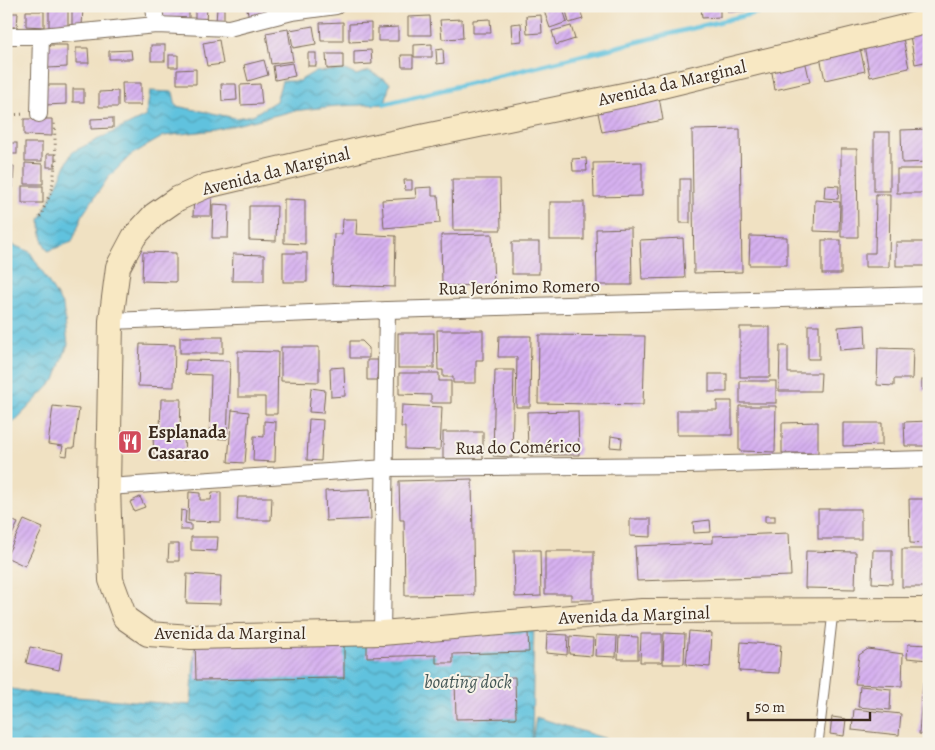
<svg xmlns="http://www.w3.org/2000/svg" width="935" height="750" font-family="Alegreya,serif">
<style>
.water{fill:url(#water-waves);stroke:#4e767e}
.lines{fill:none;stroke-linecap:round;stroke-linejoin:round}
.stream{stroke:#60c2de;stroke-width:5}
.building{fill:url(#building-hatch)}
.lane-casing{stroke:#7a6a57;stroke-width:11}
.street-casing{stroke:#7a6a57;stroke-width:18}
.secondary-casing{stroke:#7a6a57;stroke-width:26}
.path{stroke:#7a6a57;stroke-width:3;stroke-dasharray:1 4;stroke-linecap:butt}
.lane{stroke:#fff;stroke-width:9}
.street{stroke:#fff;stroke-width:16}
.secondary{stroke:#f8e8c3;stroke-width:24}
.labels{text-anchor:middle;stroke-width:4;stroke-linejoin:round;paint-order:stroke}
.street-label{font-size:18px;fill:#3b2a1e;stroke:#f7f3e8}
.poi-label{font-size:18px;font-weight:bold;fill:#3b2a1e;stroke:#f7f3e8;text-anchor:start}
.water-label{font-size:19px;font-style:italic;fill:#465858;stroke:#f7f3e8}
</style>
<defs>
<pattern id="water-waves" width="16" height="10" patternUnits="userSpaceOnUse" patternTransform="scale(1.25)"><rect width="16" height="10" fill="#60c2de"/><path d="M0 5q4-4 8 0t8 0" fill="none" stroke="#509eb3"/></pattern>
<pattern id="building-hatch" width="6" height="6" patternUnits="userSpaceOnUse" patternTransform="scale(1.25)"><rect width="6" height="6" fill="#d6b1f0"/><path d="M-1 1l2-2M0 6l6-6M5 7l2-2" fill="none" stroke="#b998cd"/></pattern>
</defs>
<rect width="100%" height="100%" fill="#f7f3e8"/>
<filter id="ink" filterUnits="userSpaceOnUse"><feTurbulence type="fractalNoise" baseFrequency=".02" numOctaves="2"/><feDisplacementMap in="SourceGraphic" scale="10" xChannelSelector="R" yChannelSelector="G"/><feConvolveMatrix kernelMatrix="1 2 1 2 8 2 1 2 1" color-interpolation-filters="sRGB"/></filter>
<filter id="wash" filterUnits="userSpaceOnUse"><feTurbulence type="fractalNoise" baseFrequency=".0096" numOctaves="4" result="noise"/><feDisplacementMap in="SourceGraphic" scale="20" xChannelSelector="R" yChannelSelector="G"/><feGaussianBlur stdDeviation="1.12" result="paint"/><feColorMatrix in="noise" values="0 0 0 0 0 0 0 0 0 0 0 0 0 0 0 0 0 1.4 0 .05"/><feComposite in="paint" operator="in"/></filter>
<g filter="url(#wash)">
<rect width="100%" height="100%" fill="#f0e1c2"/>
<g class="water">
<path d="M 345,70 L 356,75 L 369,71 L 390,83 L 385,104 L 336,106 L 293,111 L 215,130 L 164,136 L 131,155 L 108,178 L 83,214 L 72,242 L 48,251 L 43,242 L 40,220 L 72,152 L 146,116 L 150,91 L 173,92 L 176,106 L 236,118 L 253,115 L 276,101 L 282,81 L 299,81 L 314,72 Z"/>
<path d="M 6,242 L 30,252 L 63,306 L 68,344 L 55,380 L 6,430 Z"/>
<path d="M 534,615 L 532,743 L 536,717 L 610,740 L 660,744 L 6,744 L 6,688 L 46,695 L 191,705 L 196,632 Z"/>
</g>
<g class="lines">
<path class="stream" d="M 385,104 L 783,6"/>
</g>
<g id="blocks">
<g class="building">
<rect x="49" y="6" width="19" height="23"/>
<path d="M 163,6 L 189,6 L 189,22 L 163,21 Z"/>
<path d="M 195,6 L 207,6 L 206,23 L 195,23 Z"/>
<path d="M 246,6 L 271,6 L 273,11 L 249,17 Z"/>
<path d="M 548,6 L 562,6 L 567,22 L 550,28 L 543,8 Z"/>
<path d="M 565,6 L 579,6 L 583,19 L 569,23 Z"/>
<path d="M 701,6 L 720,6 L 720,17 L 702,18 Z"/>
<path d="M 727,6 L 745,6 L 745,11 L 728,12 Z"/>
<path d="M 72,7 L 83,7 L 82,26 L 72,26 Z"/>
<path d="M 217,8 L 224,8 L 224,22 L 216,22 Z"/>
<path d="M 26,11 L 44,11 L 44,27 L 26,26 Z"/>
<path d="M 6,13 L 18,13 L 17,27 L 6,27 Z"/>
<path d="M 541,15 L 542,33 L 527,34 L 526,16 Z"/>
<path d="M 430,16 L 431,35 L 408,35 L 408,17 Z"/>
<path d="M 462,19 L 463,38 L 442,39 L 440,20 Z"/>
<path d="M 490,19 L 491,33 L 473,33 L 473,20 Z"/>
<path d="M 343,22 L 343,41 L 321,41 L 320,23 Z"/>
<path d="M 371,23 L 371,41 L 349,42 L 349,24 Z"/>
<path d="M 521,23 L 522,41 L 512,42 L 511,24 Z"/>
<path d="M 313,26 L 316,44 L 293,48 L 290,30 Z"/>
<path d="M 571,26 L 575,39 L 556,45 L 552,31 Z"/>
<path d="M 398,27 L 398,41 L 378,41 L 378,28 Z"/>
<path d="M 288,29 L 293,61 L 271,64 L 266,33 Z"/>
<path d="M 929,33 L 929,61 L 915,64 L 910,36 Z"/>
<path d="M 903,38 L 909,68 L 870,77 L 864,46 Z"/>
<path d="M 219,40 L 223,64 L 207,66 L 203,43 Z"/>
<path d="M 432,44 L 432,57 L 414,57 L 414,45 Z"/>
<path d="M 47,45 L 67,45 L 67,67 L 48,68 Z"/>
<rect x="151" y="45" width="14" height="16"/>
<path d="M 76,48 L 88,48 L 89,63 L 76,63 Z"/>
<path d="M 860,48 L 865,71 L 825,80 L 820,57 Z"/>
<path d="M 443,49 L 444,63 L 437,64 L 436,50 Z"/>
<path d="M 131,50 L 132,59 L 109,59 L 109,51 Z"/>
<path d="M 371,50 L 372,64 L 354,65 L 354,51 Z"/>
<rect x="308" y="53" width="8" height="13"/>
<path d="M 326,54 L 343,54 L 343,68 L 327,69 Z"/>
<rect x="169" y="55" width="9" height="12"/>
<path d="M 401,55 L 413,55 L 413,67 L 402,67 Z"/>
<path d="M 264,60 L 268,75 L 248,81 L 244,65 Z"/>
<path d="M 805,60 L 810,82 L 775,90 L 771,67 Z"/>
<path d="M 292,63 L 295,76 L 275,80 L 273,66 Z"/>
<path d="M 196,69 L 196,84 L 177,84 L 177,70 Z"/>
<path d="M 122,83 L 141,83 L 141,105 L 123,105 Z"/>
<path d="M 221,84 L 236,84 L 237,100 L 222,101 Z"/>
<path d="M 260,84 L 262,104 L 241,105 L 240,85 Z"/>
<path d="M 44,85 L 66,85 L 66,104 L 45,105 Z"/>
<rect x="73" y="89" width="11" height="13"/>
<path d="M 118,91 L 118,107 L 99,107 L 99,92 Z"/>
<path d="M 658,91 L 663,120 L 602,132 L 596,103 Z"/>
<path d="M 6,92 L 8,92 L 9,110 L 6,110 Z"/>
<path d="M 113,118 L 113,128 L 91,129 L 91,119 Z"/>
<path d="M 24,119 L 52,119 L 52,136 L 24,135 Z"/>
<path d="M 740,129 L 742,272 L 694,273 L 692,130 Z"/>
<path d="M 929,129 L 929,162 L 902,163 L 901,130 Z"/>
<rect x="874" y="132" width="16" height="59"/>
<rect x="6" y="143" width="11" height="11"/>
<rect x="25" y="143" width="17" height="18"/>
<path d="M 841,149 L 857,149 L 858,237 L 841,237 Z"/>
<rect x="47" y="154" width="8" height="13"/>
<path d="M 586,158 L 587,171 L 573,171 L 572,159 Z"/>
<path d="M 642,162 L 642,196 L 594,197 L 593,163 Z"/>
<path d="M 25,163 L 43,164 L 43,184 L 25,184 Z"/>
<path d="M 6,166 L 14,166 L 13,187 L 6,187 Z"/>
<rect x="897" y="169" width="32" height="24"/>
<path d="M 452,179 L 500,179 L 501,230 L 453,230 Z"/>
<rect x="680" y="179" width="10" height="44"/>
<path d="M 404,180 L 412,180 L 412,190 L 405,190 Z"/>
<path d="M 825,185 L 839,186 L 838,199 L 824,198 Z"/>
<rect x="22" y="186" width="21" height="17"/>
<path d="M 432,187 L 432,196 L 438,196 L 440,223 L 384,228 L 382,200 L 416,198 L 415,188 Z"/>
<path d="M 194,194 L 212,194 L 211,216 L 193,216 Z"/>
<path d="M 876,194 L 890,194 L 889,267 L 865,267 L 865,253 L 875,253 Z"/>
<path d="M 284,199 L 305,200 L 305,244 L 284,243 Z"/>
<path d="M 815,200 L 840,202 L 839,232 L 814,231 Z"/>
<rect x="550" y="202" width="34" height="38"/>
<path d="M 213,204 L 229,205 L 228,238 L 212,238 Z"/>
<path d="M 249,206 L 277,206 L 276,241 L 249,240 Z"/>
<path d="M 343,219 L 357,219 L 356,234 L 396,236 L 395,287 L 332,285 L 334,234 L 342,234 Z"/>
<path d="M 631,228 L 632,285 L 597,285 L 596,229 Z"/>
<path d="M 492,234 L 494,285 L 442,286 L 441,235 Z"/>
<path d="M 750,236 L 787,237 L 787,265 L 749,265 Z"/>
<path d="M 683,238 L 685,278 L 642,279 L 640,240 Z"/>
<rect x="822" y="240" width="19" height="34"/>
<rect x="512" y="242" width="27" height="32"/>
<rect x="896" y="242" width="33" height="24"/>
<path d="M 143,252 L 176,253 L 176,282 L 142,281 Z"/>
<rect x="283" y="253" width="24" height="29"/>
<path d="M 233,254 L 264,255 L 264,281 L 232,281 Z"/>
<rect x="808" y="325" width="11" height="34"/>
<path d="M 865,325 L 866,348 L 840,350 L 838,327 Z"/>
<rect x="740" y="327" width="30" height="50"/>
<path d="M 437,330 L 483,330 L 483,360 L 476,360 L 476,383 L 453,383 L 453,377 L 443,377 L 443,370 L 438,370 Z"/>
<rect x="398" y="333" width="36" height="35"/>
<path d="M 539,335 L 645,336 L 643,405 L 538,403 Z"/>
<path d="M 499,336 L 531,336 L 530,407 L 516,407 L 517,357 L 498,357 Z"/>
<rect x="180" y="337" width="43" height="16"/>
<path d="M 350,341 L 362,341 L 369,348 L 369,358 L 350,358 Z"/>
<path d="M 140,344 L 175,345 L 174,387 L 138,386 Z"/>
<path d="M 780,346 L 788,346 L 788,373 L 821,373 L 820,391 L 779,391 Z"/>
<path d="M 281,347 L 319,347 L 319,382 L 281,381 Z"/>
<path d="M 878,348 L 913,349 L 912,379 L 894,379 L 894,386 L 877,385 Z"/>
<path d="M 238,351 L 278,352 L 277,414 L 265,414 L 265,397 L 238,397 Z"/>
<path d="M 186,360 L 230,361 L 227,439 L 209,438 L 211,375 L 185,374 Z"/>
<path d="M 367,360 L 378,360 L 377,380 L 367,380 Z"/>
<path d="M 344,367 L 345,396 L 331,397 L 330,368 Z"/>
<path d="M 495,370 L 514,370 L 512,457 L 493,456 Z"/>
<path d="M 399,373 L 439,373 L 439,381 L 451,381 L 451,403 L 431,403 L 431,395 L 399,394 Z"/>
<rect x="709" y="374" width="18" height="18"/>
<rect x="922" y="380" width="7" height="10"/>
<rect x="740" y="381" width="36" height="22"/>
<path d="M 311,388 L 325,390 L 323,413 L 309,412 Z"/>
<path d="M 161,399 L 181,399 L 180,430 L 160,430 Z"/>
<path d="M 717,401 L 732,401 L 732,435 L 677,435 L 677,410 L 717,410 Z"/>
<path d="M 402,405 L 442,407 L 440,450 L 405,449 L 405,427 L 401,427 Z"/>
<path d="M 53,406 L 79,409 L 74,448 L 68,448 L 67,456 L 61,455 L 63,446 L 48,444 Z"/>
<path d="M 739,406 L 776,406 L 775,452 L 739,451 Z"/>
<path d="M 232,410 L 249,412 L 245,463 L 228,462 Z"/>
<path d="M 578,411 L 579,455 L 528,455 L 527,412 Z"/>
<path d="M 309,419 L 323,420 L 321,461 L 307,460 Z"/>
<path d="M 264,421 L 276,422 L 275,462 L 253,461 L 254,436 L 264,437 Z"/>
<path d="M 929,421 L 929,446 L 905,446 L 904,422 Z"/>
<path d="M 818,422 L 818,453 L 782,453 L 782,423 Z"/>
<path d="M 843,423 L 882,423 L 882,445 L 843,446 Z"/>
<rect x="443" y="432" width="40" height="27"/>
<path d="M 184,433 L 185,459 L 154,460 L 153,435 Z"/>
<path d="M 611,436 L 622,438 L 621,448 L 610,447 Z"/>
<path d="M 472,479 L 474,595 L 405,596 L 404,520 L 400,520 L 399,481 Z"/>
<path d="M 370,489 L 371,519 L 326,521 L 325,491 Z"/>
<path d="M 189,492 L 200,493 L 200,500 L 211,500 L 212,492 L 221,492 L 221,522 L 188,521 Z"/>
<path d="M 140,497 L 145,507 L 134,511 L 130,502 Z"/>
<path d="M 238,497 L 272,497 L 271,520 L 237,520 Z"/>
<path d="M 909,499 L 929,499 L 929,544 L 910,543 Z"/>
<rect x="818" y="509" width="43" height="30"/>
<path d="M 181,510 L 186,511 L 185,523 L 191,524 L 191,530 L 180,530 Z"/>
<rect x="765" y="516" width="10" height="6"/>
<path d="M 6,518 L 18,523 L 11,537 L 6,535 Z"/>
<path d="M 630,519 L 651,519 L 651,537 L 630,536 Z"/>
<path d="M 24,520 L 43,528 L 25,566 L 6,557 Z"/>
<path d="M 710,520 L 711,532 L 694,533 L 693,522 Z"/>
<path d="M 789,533 L 791,576 L 637,581 L 635,546 L 713,543 L 713,536 Z"/>
<path d="M 191,537 L 218,537 L 217,551 L 191,550 Z"/>
<path d="M 169,544 L 179,544 L 179,561 L 168,561 Z"/>
<rect x="902" y="549" width="27" height="38"/>
<path d="M 514,550 L 540,550 L 541,596 L 515,597 Z"/>
<path d="M 873,550 L 892,550 L 892,584 L 872,583 Z"/>
<path d="M 545,551 L 594,551 L 594,600 L 571,600 L 571,594 L 545,594 Z"/>
<path d="M 806,551 L 856,552 L 855,589 L 805,588 Z"/>
<path d="M 187,574 L 221,576 L 220,604 L 186,603 Z"/>
<path d="M 689,631 L 712,633 L 710,667 L 686,665 Z"/>
<path d="M 528,633 L 529,652 L 453,654 L 453,663 L 436,663 L 436,655 L 367,657 L 367,637 Z"/>
<path d="M 664,633 L 685,634 L 684,664 L 663,664 Z"/>
<path d="M 547,634 L 568,635 L 567,655 L 546,653 Z"/>
<path d="M 641,634 L 662,634 L 662,662 L 640,662 Z"/>
<path d="M 596,635 L 617,636 L 616,657 L 595,656 Z"/>
<path d="M 344,636 L 344,678 L 196,680 L 195,638 Z"/>
<path d="M 570,636 L 593,638 L 592,656 L 569,654 Z"/>
<path d="M 619,636 L 638,637 L 638,659 L 618,659 Z"/>
<path d="M 741,642 L 781,645 L 779,673 L 739,671 Z"/>
<path d="M 908,644 L 929,645 L 929,660 L 907,658 Z"/>
<path d="M 30,647 L 62,653 L 59,670 L 26,663 Z"/>
<path d="M 868,649 L 903,654 L 902,686 L 855,684 L 859,655 Z"/>
<path d="M 515,677 L 516,718 L 456,719 L 455,679 Z"/>
<path d="M 923,682 L 929,682 L 929,735 L 919,734 Z"/>
<path d="M 860,686 L 891,689 L 890,710 L 858,707 Z"/>
<path d="M 854,709 L 901,714 L 899,735 L 852,730 Z"/>
<path d="M 832,717 L 846,719 L 844,736 L 830,734 Z"/>
</g>
</g>
</g>
<g filter="url(#ink)">
<use href="#blocks" fill-opacity="0" stroke="#7a6a57" stroke-width="1"/>
<g class="lines">
<defs>
<path id="lane" d="M 818,744 L 833,612"/>
<g id="street">
<path d="M 154,6 L 156,25"/>
<path d="M 6,36 L 41,36 L 156,25 L 229,28 L 292,12 L 336,6"/>
<path d="M 39,114 L 41,36"/>
<path d="M 111,321 L 387,310 L 929,295"/>
<path d="M 108,487 L 386,468 L 686,465 L 929,459"/>
<path d="M 382,633 L 387,310"/>
</g>
<path id="secondary" d="M 929,21 L 633,93 L 363,149 L 206,186 L 177,199 L 154,215 L 134,237 L 118,267 L 111,321 L 108,487 L 111,580 L 125,618 L 148,634 L 191,637 L 382,633 L 642,611 L 929,610"/>
</defs>
<use href="#lane" class="lane-casing"/>
<use href="#street" class="street-casing"/>
<use href="#secondary" class="secondary-casing"/>
<g class="path">
<path d="M 6,115 L 25,114"/>
<path d="M 40,217 L 52,189 L 56,159 L 54,120"/>
</g>
<use href="#lane" class="lane"/>
<use href="#street" class="street"/>
<use href="#secondary" class="secondary"/>
</g>
</g>
<defs>
<symbol id="restaurant-square" viewBox="-11 -11 22 22"><rect x="-9" y="-9" width="18" height="18" rx="4" fill="#d1495b" stroke="#f7f3e8"/><path d="M-5-6h1v4h1v-4h1v4h1v-4h1v5L-1.5 .5V6h-2V.5L-5-1ZM5-6V6H3V1.5H1.5Q1.5-4 5-6Z" fill="#fff"/></symbol>
</defs>
<g fill-rule="evenodd">
<use href="#restaurant-square" x="116" y="428" width="28" height="28"/>
</g>
<g class="labels">
<g class="street-label">
<text transform="translate(672 83) rotate(-13)" y="6">Avenida da Marginal</text>
<text transform="translate(276 171) rotate(-14)" y="6">Avenida da Marginal</text>
<text transform="translate(519 287) rotate(-1)" y="6">Rua Jerónimo Romero</text>
<text transform="translate(518 447) rotate(-1)" y="6">Rua do Comérico</text>
<text transform="translate(634 615) rotate(-2)" y="6">Avenida da Marginal</text>
<text x="230" y="639">Avenida da Marginal</text>
</g>
<g class="poi-label">
<text x="148" y="438">Esplanada<tspan x="148" dy="21">Casarao</tspan></text>
</g>
<g class="water-label">
<text x="468" y="688">boating dock</text>
</g>
</g>
<rect width="935" height="750" fill="none" stroke="#f7f3e8" stroke-width="25"/>
<path d="M748 712v8h122v-8" fill="none" stroke="#3b2a1e" stroke-width="2.5"/>
<text x="755" y="712" font-size="15" fill="#3b2a1e" stroke="#f7f3e8" stroke-width="4" paint-order="stroke">50 m</text>
</svg>
